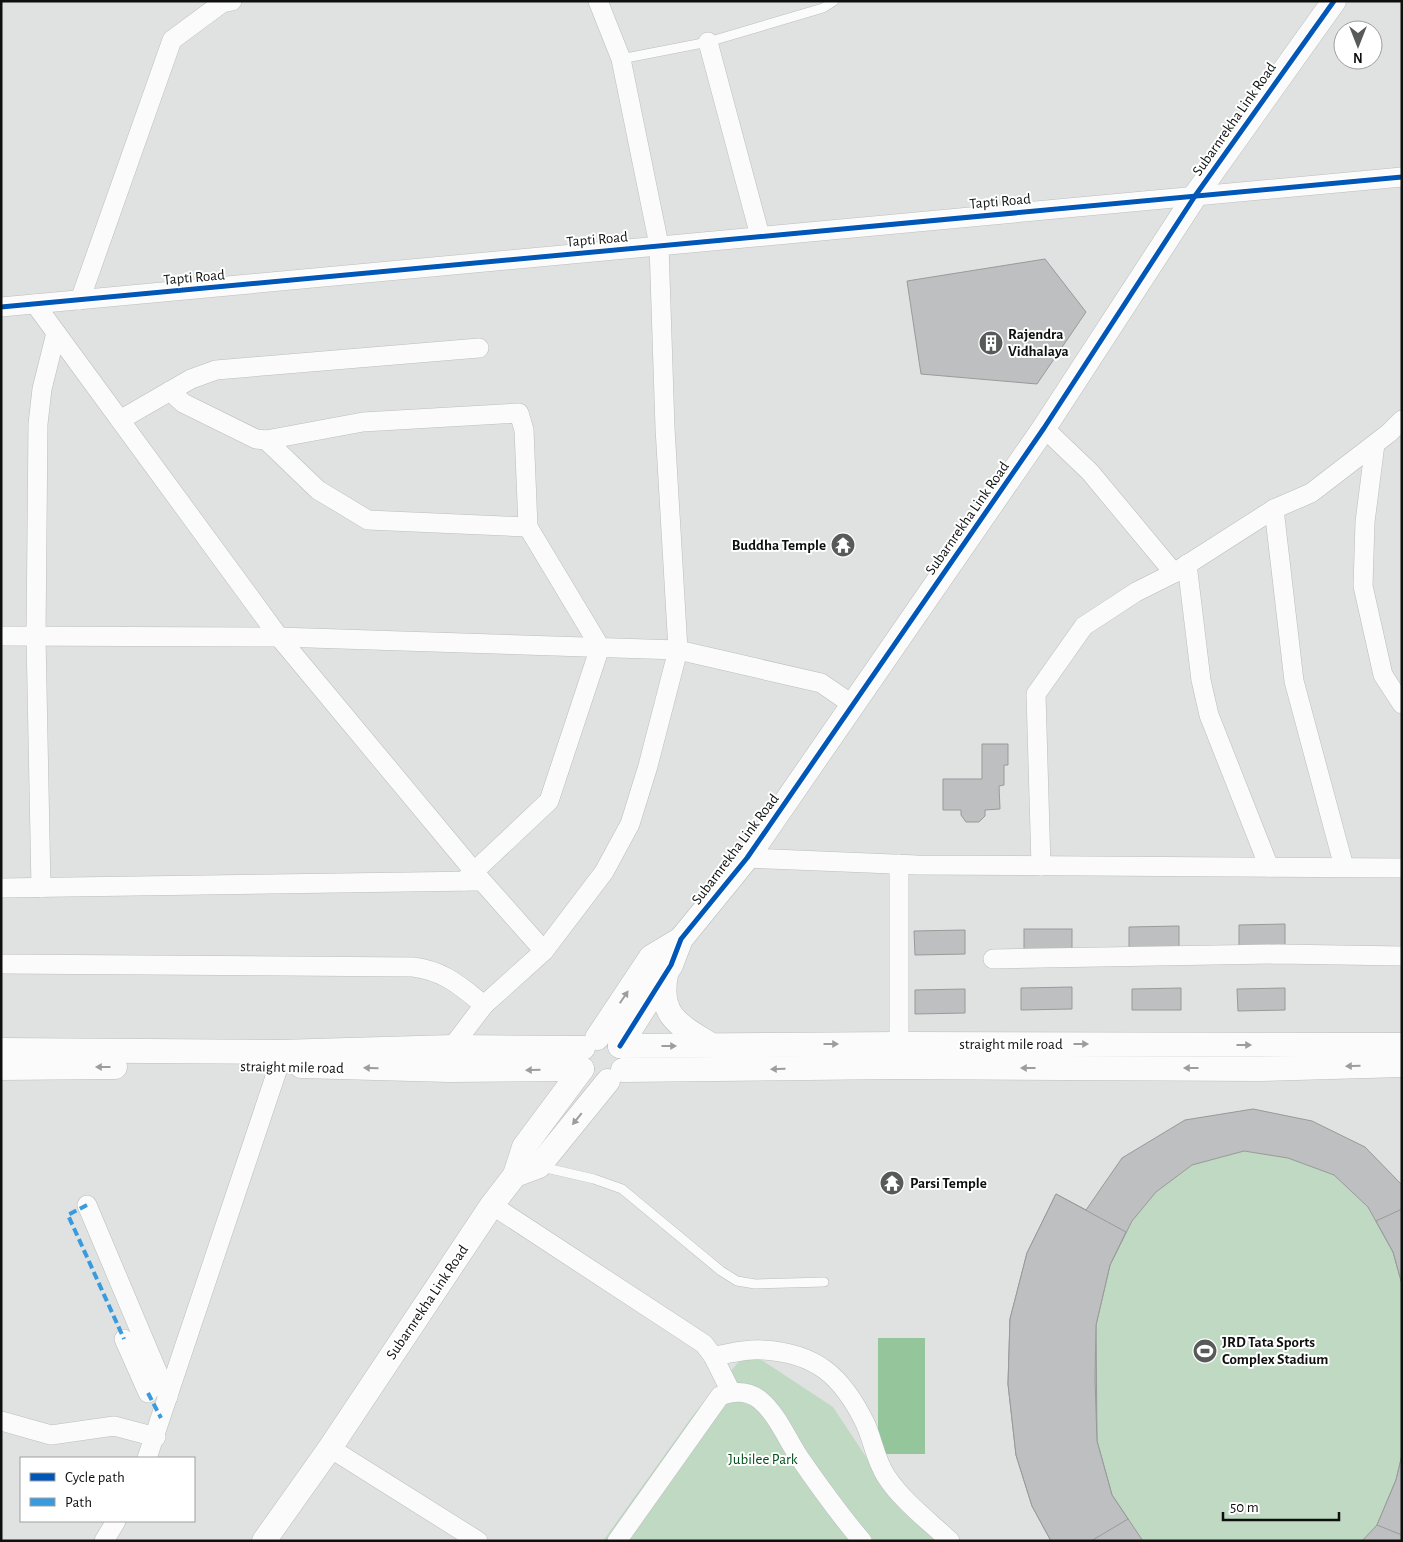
<svg xmlns="http://www.w3.org/2000/svg" width="1403" height="1542" font-family="'Alegreya Sans',sans-serif">
<style>
.green{fill:#bfd9c2}
.water{fill:#94c59b}
.building{fill:#bebfc0;stroke:#999a9a}
.lines{fill:none;stroke-linecap:round;stroke-linejoin:round}
.service-casing{stroke:#bbbebc;stroke-width:10}
.minor-casing{stroke:#bbbebc;stroke-width:20}
.tertiary-casing{stroke:#bbbebc;stroke-width:25}
.service{stroke:#fafbfa;stroke-width:9}
.minor{stroke:#fafbfa;stroke-width:19}
.tertiary{stroke:#fafbfa;stroke-width:24}
.quiet{stroke:#3a9ade;stroke-width:4;stroke-dasharray:8 4;stroke-linecap:butt}
.cycleway-casing{stroke:#fff;stroke-width:8}
.cycleway{stroke:#0057b8;stroke-width:5}
.oneway{fill:#9c9d9c}
.labels{text-anchor:middle;stroke-width:4;stroke-linejoin:round;paint-order:stroke}
.street-label{font-size:15px;fill:#0e100e;stroke:#fff}
.poi-label{font-size:15px;font-weight:bold;fill:#0e100e;stroke:#fff;text-anchor:start}
.park-label{font-size:15px;fill:#00511a;stroke:#fff}
</style>
<rect width="100%" height="100%" fill="#dfe2e0"/>
<g class="green">
<path d="M 1253,1109 L 1312,1121 L 1365,1147 L 1402,1185 L 1402,1541 L 1051,1541 L 1032,1506 L 1016,1455 L 1008,1384 L 1010,1319 L 1027,1253 L 1056,1194 L 1086,1210 L 1122,1158 L 1185,1120 Z"/>
<path d="M 748,1351 L 833,1407 L 874,1469 L 936,1541 L 603,1541 L 694,1414 Z"/>
</g>
<rect class="water" x="878" y="1338" width="47" height="116"/>
<g class="building">
<path d="M 1045,259 L 1086,312 L 1037,384 L 921,374 L 907,281 Z"/>
<path d="M 982,744 L 1008,744 L 1008,765 L 1004,765 L 1004,785 L 999,786 L 1000,809 L 985,810 L 985,816 L 979,822 L 966,822 L 961,815 L 961,810 L 943,810 L 943,779 L 982,779 Z"/>
<path d="M 1285,924 L 1285,946 L 1239,946 L 1239,925 Z"/>
<path d="M 1179,926 L 1179,950 L 1129,950 L 1129,927 Z"/>
<rect x="1024" y="929" width="48" height="21"/>
<path d="M 965,930 L 965,954 L 915,955 L 914,931 Z"/>
<path d="M 1072,987 L 1072,1009 L 1021,1010 L 1021,988 Z"/>
<path d="M 1181,988 L 1181,1010 L 1132,1010 L 1132,989 Z"/>
<path d="M 1285,988 L 1285,1010 L 1238,1011 L 1237,989 Z"/>
<path d="M 965,989 L 965,1013 L 915,1014 L 915,990 Z"/>
<path d="M 1253,1109 L 1312,1121 L 1365,1147 L 1402,1185 L 1402,1284 L 1393,1252 L 1368,1207 L 1334,1175 L 1288,1158 L 1244,1151 L 1192,1165 L 1156,1192 L 1132,1221 L 1110,1265 L 1096,1325 L 1097,1441 L 1112,1495 L 1143,1541 L 1051,1541 L 1032,1506 L 1016,1455 L 1008,1384 L 1010,1319 L 1027,1253 L 1056,1194 L 1086,1210 L 1122,1158 L 1185,1120 Z"/>
<path d="M 1056,1194 L 1126,1232 L 1110,1265 L 1096,1325 L 1095,1378 L 1097,1441 L 1112,1495 L 1128,1519 L 1091,1541 L 1051,1541 L 1032,1506 L 1016,1455 L 1008,1384 L 1010,1319 L 1027,1253 Z"/>
<path d="M 1402,1209 L 1402,1284 L 1393,1252 L 1376,1221 Z"/>
<path d="M 1402,1455 L 1402,1541 L 1362,1541 L 1377,1525 L 1396,1480 Z"/>
<path d="M 1402,1455 L 1402,1535 L 1377,1525 L 1396,1480 Z"/>
</g>
<g class="lines">
<defs>
<g id="service">
<path d="M 621,59 L 708,42 L 823,8 L 834,1"/>
<path d="M 542,1167 L 594,1179 L 622,1189 L 721,1271 L 737,1281 L 755,1284 L 824,1282"/>
</g>
<g id="minor">
<path d="M 708,42 L 760,236"/>
<path d="M 80,300 L 172,40 L 222,3 L 232,1"/>
<path d="M 35,304 L 279,637 L 482,881 L 544,951"/>
<path d="M 1,307 L 1402,177"/>
<path d="M 170,391 L 183,403 L 256,439 L 266,440 L 363,422 L 519,413 L 524,430 L 528,527 L 600,647 L 549,801 L 464,881"/>
<path d="M 120,420 L 191,379 L 216,370 L 479,348"/>
<path d="M 1044,428 L 1090,472 L 1174,573"/>
<path d="M 266,440 L 318,490 L 368,520 L 528,527"/>
<path d="M 1375,444 L 1365,522 L 1363,586 L 1383,675 L 1402,704"/>
<path d="M 1274,509 L 1294,681 L 1344,867"/>
<path d="M 1187,564 L 1201,680 L 1209,715 L 1269,867"/>
<path d="M 1,636 L 279,637 L 678,650 L 821,683 L 853,705"/>
<path d="M 747,858 L 917,865 L 1402,868"/>
<path d="M 899,864 L 899,1044"/>
<path d="M 1041,866 L 1036,694 L 1084,626 L 1136,592 L 1174,573 L 1274,509 L 1311,493 L 1389,433 L 1402,420"/>
<path d="M 1,888 L 477,881"/>
<path d="M 41,888 L 36,637 L 38,424 L 42,389 L 56,333"/>
<path d="M 993,959 L 1278,954 L 1402,956"/>
<path d="M 1,964 L 413,967 C 445,971 460,986 484,1005"/>
<path d="M 452,1047 L 484,1005 L 544,951 L 604,872 L 630,824 L 648,766 L 678,650 L 665,428 L 659,245 L 621,59 L 598,1"/>
<path d="M 87,1205 L 168,1397"/>
<path d="M 492,1205 L 704,1344 L 713,1356 L 731,1392"/>
<path d="M 124,1339 L 148,1393"/>
<path d="M 713,1356 C 729,1354 747,1348 763,1350 C 816,1353 842,1376 865,1423 C 873,1440 875,1459 886,1476 C 902,1501 929,1521 950,1541"/>
<path d="M 1,1421 L 51,1435 L 114,1426 L 156,1437"/>
<path d="M 330,1448 L 478,1541"/>
<path d="M 147,1458 L 279,1065"/>
<path d="M 104,1541 L 116,1521"/>
<path d="M 617,1541 L 720,1396 C 734,1391 747,1390 760,1400 C 777,1414 787,1439 799,1457 C 819,1486 840,1515 862,1541"/>
</g>
<g id="tertiary">
<path d="M 666,974 C 658,1016 679,1025 711,1045"/>
<path d="M 597,1038 L 651,957 L 681,939"/>
<path d="M 620,1046 L 671,965 L 681,939 L 747,858 L 1044,428 L 1195,196 L 1334,1"/>
<path d="M 620,1046 L 899,1044 L 1402,1045"/>
<path d="M 1,1050 L 279,1052 L 452,1047 L 583,1048"/>
<path d="M 301,1066 L 449,1070 L 582,1069"/>
<path d="M 1,1068 L 115,1067"/>
<path d="M 623,1070 L 896,1067 L 1259,1069 L 1402,1065"/>
<path d="M 515,1175 L 524,1147 L 582,1069"/>
<path d="M 264,1541 L 330,1448 L 492,1205 L 515,1175 L 539,1166 L 608,1081"/>
</g>
</defs>
<use href="#service" class="service-casing"/>
<use href="#minor" class="minor-casing"/>
<use href="#tertiary" class="tertiary-casing"/>
<use href="#service" class="service"/>
<use href="#minor" class="minor"/>
<use href="#tertiary" class="tertiary"/>
<g class="quiet">
<path d="M 87,1205 L 68,1215 L 124,1339"/>
<path d="M 148,1393 L 161,1418"/>
</g>
<defs>
<g id="cycleway">
<path d="M 1,307 L 1402,177"/>
<path d="M 620,1046 L 671,965 L 681,939 L 747,858 L 1044,428 L 1195,196 L 1334,1"/>
</g>
</defs>
<use href="#cycleway" class="cycleway-casing"/>
<use href="#cycleway" class="cycleway"/>
</g>
<defs><path id="oneway-solid" d="M-6-.8H1V-3.2L6.5 0L1 3.2V.8H-6Z" transform="scale(1.25)"/></defs>
<g class="oneway">
<use href="#oneway-solid" transform="translate(624 997) rotate(-56)"/>
<use href="#oneway-solid" transform="translate(831 1044)"/>
<use href="#oneway-solid" transform="translate(1081 1044)"/>
<use href="#oneway-solid" transform="translate(1244 1045)"/>
<use href="#oneway-solid" transform="translate(669 1046)"/>
<use href="#oneway-solid" transform="translate(1353 1066) rotate(179)"/>
<use href="#oneway-solid" transform="translate(103 1067) rotate(180)"/>
<use href="#oneway-solid" transform="translate(371 1068) rotate(-178)"/>
<use href="#oneway-solid" transform="translate(1028 1068) rotate(-180)"/>
<use href="#oneway-solid" transform="translate(1191 1068) rotate(-180)"/>
<use href="#oneway-solid" transform="translate(778 1069) rotate(179)"/>
<use href="#oneway-solid" transform="translate(533 1070) rotate(179)"/>
<use href="#oneway-solid" transform="translate(577 1119) rotate(129)"/>
</g>
<defs>
<symbol id="building-disc" viewBox="-11 -11 22 22"><circle r="9.5" fill="#575a58" stroke="#fff"/><path d="M-4-6H4V6H1V3H-1V6H-4ZM-2.5-4.3h1.7v1.8h-1.7ZM.8-4.3h1.7v1.8H.8ZM-2.5-1h1.7V.8h-1.7ZM.8-1h1.7V.8H.8Z" fill="#fff"/></symbol>
<symbol id="temple-disc" viewBox="-11 -11 22 22"><circle r="9.5" fill="#575a58" stroke="#fff"/><path d="M0-6L5-2H3V0L6.5 2.5H4V6H1.5V3h-3V6H-4V2.5H-6.5L-3 0V-2H-5Z" fill="#fff"/></symbol>
<symbol id="stadium-disc" viewBox="-11 -11 22 22"><circle r="9.5" fill="#575a58" stroke="#fff"/><path d="M0-5a6.5 5 0 1 0 0 10a6.5 5 0 1 0 0-10ZM-3.5-1.8h7v3.6h-7Z" fill="#fff"/></symbol>
</defs>
<g fill-rule="evenodd">
<use href="#building-disc" x="977" y="329" width="28" height="28"/>
<use href="#temple-disc" x="829" y="531" width="28" height="28"/>
<use href="#temple-disc" x="878" y="1169" width="28" height="28"/>
<use href="#stadium-disc" x="1191" y="1337" width="28" height="28"/>
</g>
<g class="labels">
<g class="street-label">
<text transform="translate(1234 119) rotate(-55)" y="5">Subarnrekha Link Road</text>
<text transform="translate(1000 201) rotate(-5)" y="5">Tapti Road</text>
<text transform="translate(597 239) rotate(-5)" y="5">Tapti Road</text>
<text transform="translate(194 277) rotate(-5)" y="5">Tapti Road</text>
<text transform="translate(967 518) rotate(-55)" y="5">Subarnrekha Link Road</text>
<text transform="translate(735 849) rotate(-53)" y="5">Subarnrekha Link Road</text>
<text x="1011" y="1049">straight mile road</text>
<text transform="translate(292 1067) rotate(1)" y="5">straight mile road</text>
<text transform="translate(427 1302) rotate(-56)" y="5">Subarnrekha Link Road</text>
</g>
<g class="poi-label">
<text x="1008" y="339">Rajendra<tspan x="1008" dy="17">Vidhalaya</tspan></text>
<text x="826" y="550" text-anchor="end">Buddha Temple</text>
<text x="910" y="1188">Parsi Temple</text>
<text x="1222" y="1347">JRD Tata Sports<tspan x="1222" dy="17">Complex Stadium</tspan></text>
</g>
<g class="park-label">
<text x="763" y="1464">Jubilee Park</text>
</g>
</g>
<rect width="1403" height="1542" fill="none" stroke="#0e100e" stroke-width="5"/>
<rect x="20" y="1457" width="175" height="65" fill="#ffffff" stroke="#9f9f9f"/>
<rect x="30" y="1473" width="25" height="8" fill="#0057b8" stroke="#9f9f9f"/>
<text x="65" y="1482" font-size="15" fill="#0e100e">Cycle path</text>
<rect x="30" y="1498" width="25" height="8" fill="#3a9ade" stroke="#9f9f9f"/>
<text x="65" y="1507" font-size="15" fill="#0e100e">Path</text>
<g transform="translate(1358 45) rotate(180)"><circle r="24" fill="#ffffff" stroke="#9f9f9f"/>
<path d="M0-4L9 19L0 12L-9 19Z" fill="#575a58"/>
<text y="-8" font-size="14" font-weight="bold" text-anchor="middle" fill="#0e100e">N</text>
</g>
<path d="M1223 1512v8h116v-8" fill="none" stroke="#0e100e" stroke-width="2.5"/>
<text x="1230" y="1512" font-size="15" fill="#0e100e" stroke="#ffffff" stroke-width="4" paint-order="stroke">50 m</text>
</svg>
